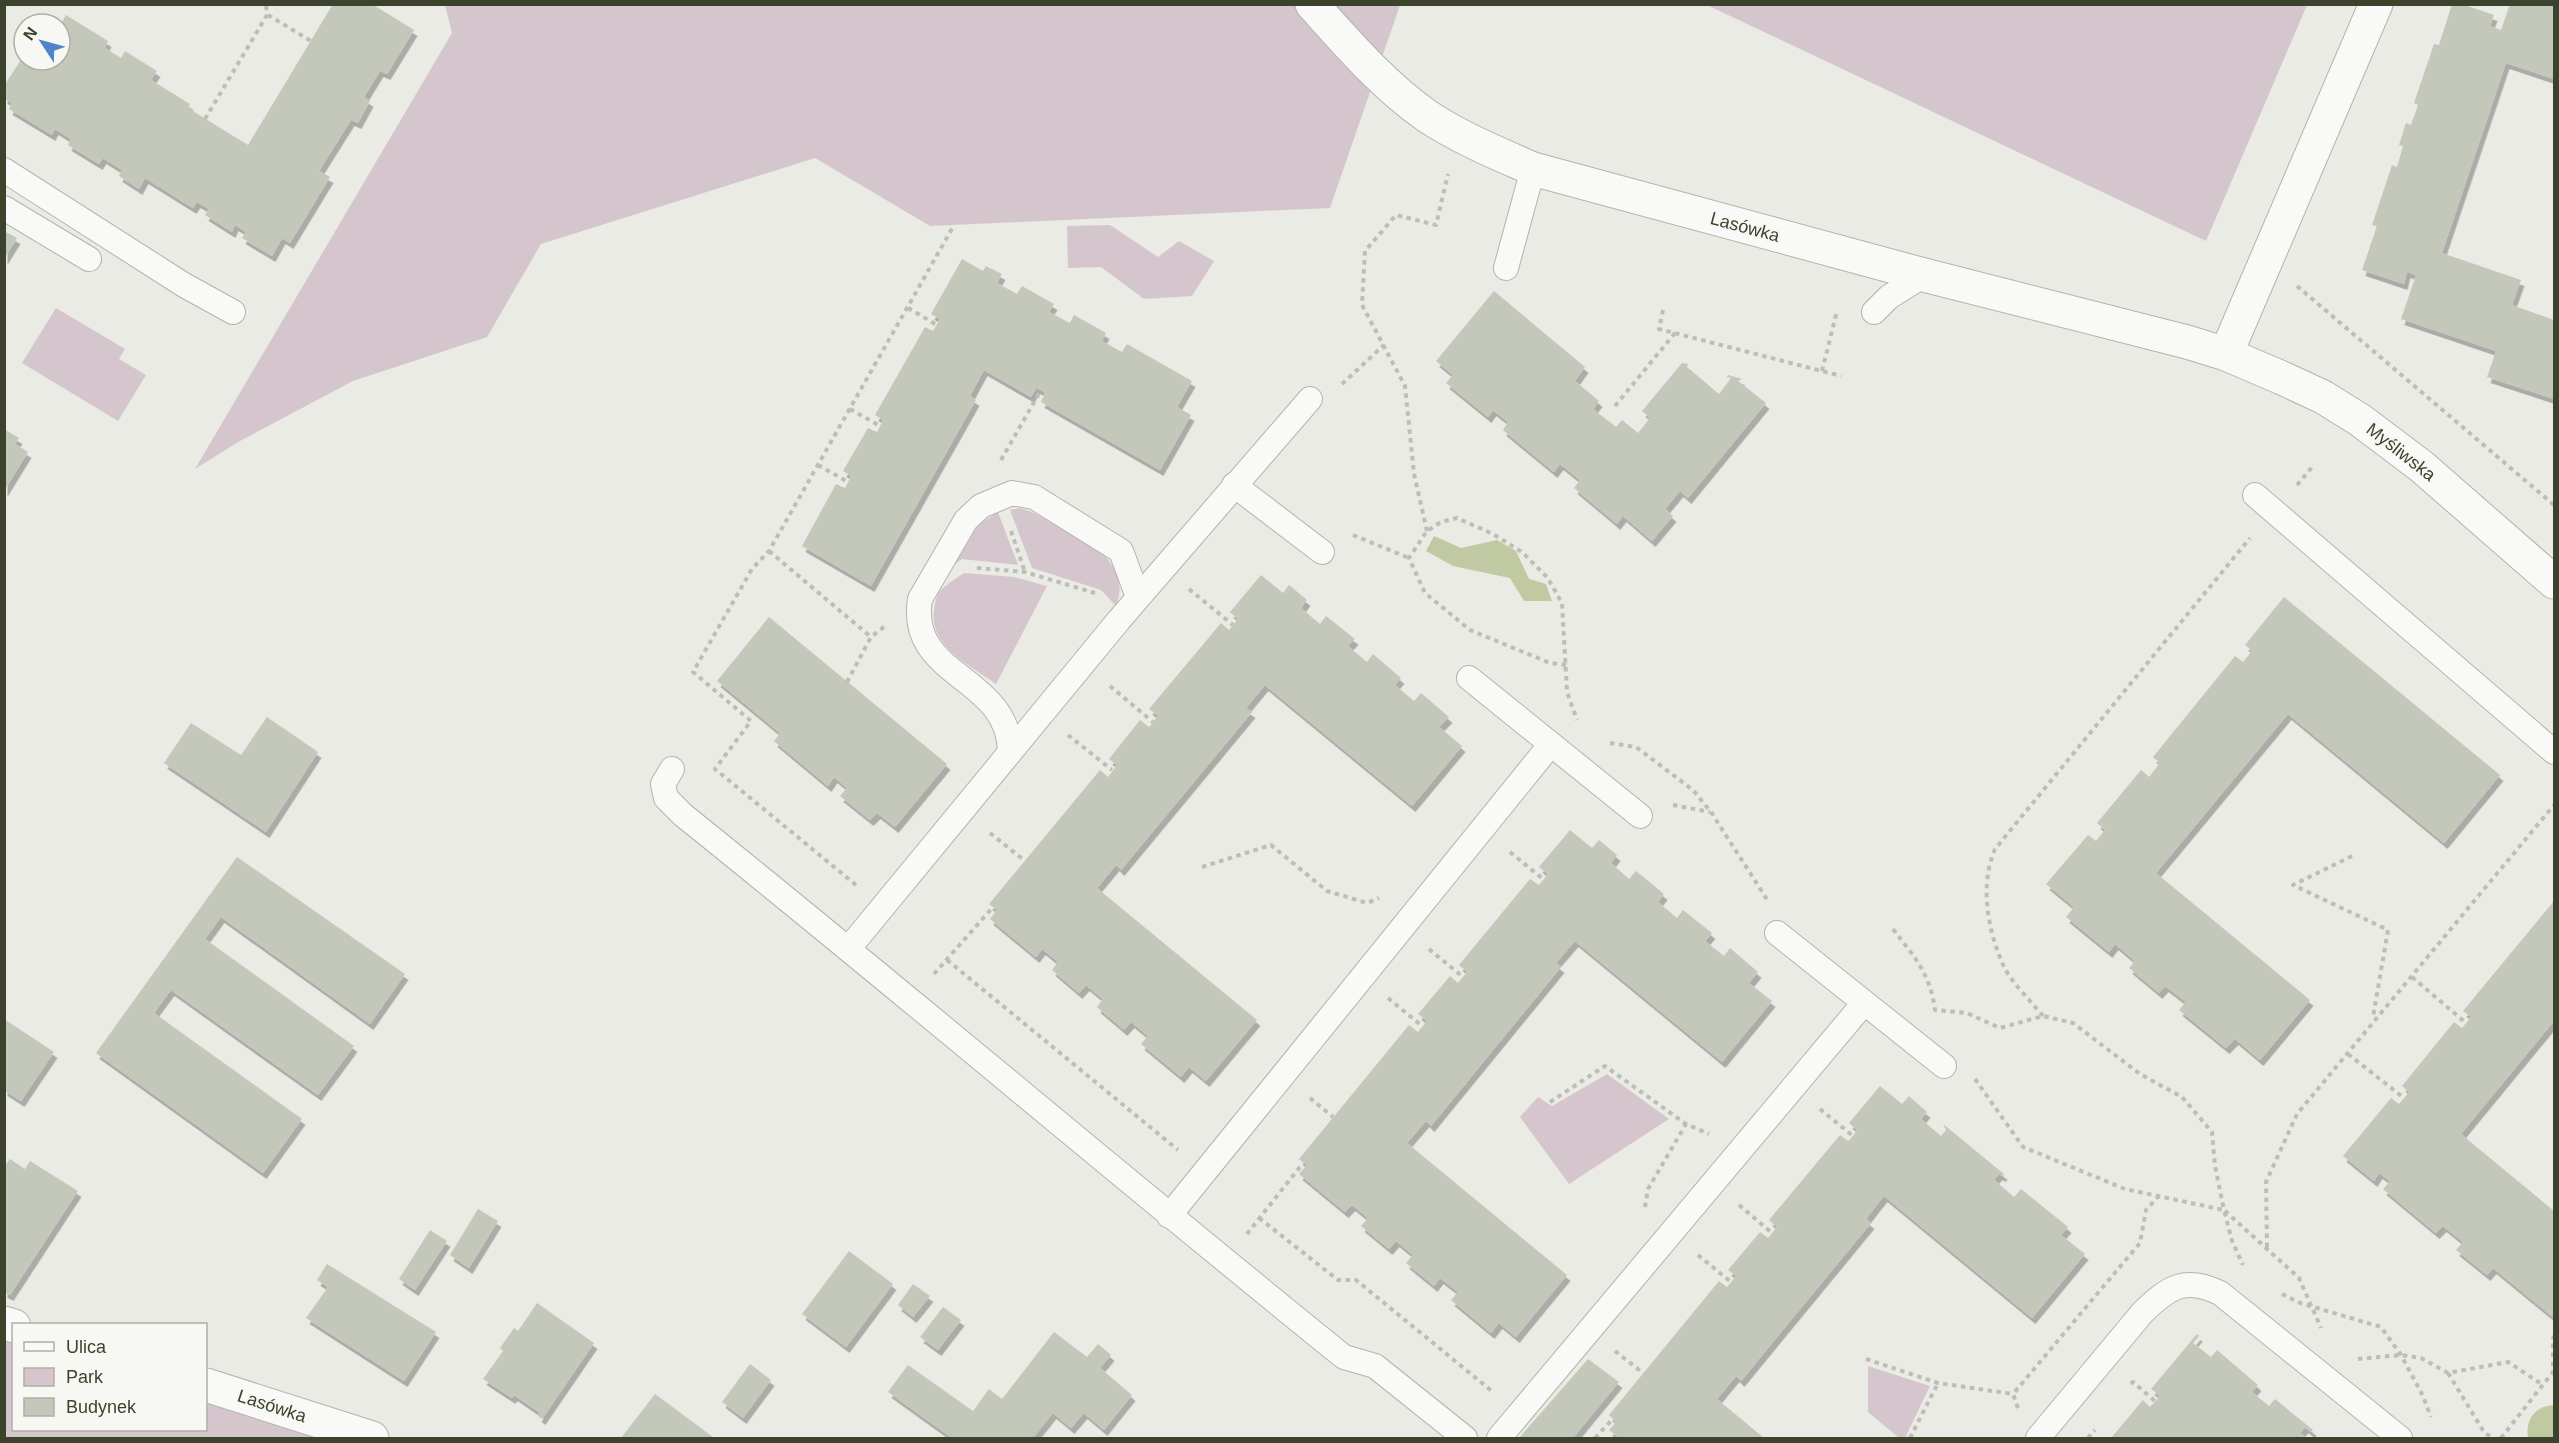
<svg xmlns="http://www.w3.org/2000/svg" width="2559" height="1443" font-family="Arial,sans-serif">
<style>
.green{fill:#d5c6ce}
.water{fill:#c0c9a1}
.building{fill:#c4c8bb;filter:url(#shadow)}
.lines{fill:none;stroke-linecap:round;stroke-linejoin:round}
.lane-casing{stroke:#b1b5a9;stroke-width:26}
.street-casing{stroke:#b1b5a9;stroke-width:35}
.path{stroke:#bcbfb6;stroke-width:4;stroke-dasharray:4.5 4.5;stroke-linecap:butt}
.lane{stroke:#f9faf7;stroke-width:24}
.street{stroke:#f9faf7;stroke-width:33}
.labels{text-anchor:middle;stroke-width:4.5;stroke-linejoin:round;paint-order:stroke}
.street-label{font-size:18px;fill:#3b432c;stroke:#f7f8f4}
</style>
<defs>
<filter id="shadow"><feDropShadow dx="3.5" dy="6" stdDeviation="0" flood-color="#0004"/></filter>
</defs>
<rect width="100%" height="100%" fill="#e9ebe4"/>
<g class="green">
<path d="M 445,5 L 1400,5 L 1330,208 L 930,226 L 815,158 L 541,244 L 487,337 L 353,381 L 240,441 L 195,469 L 452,33 Z"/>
<path d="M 1707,5 L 2307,5 L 2206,241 Z"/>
<path d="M 1110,225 L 1158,257 L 1179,241 L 1214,261 L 1192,296 L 1144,299 L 1101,267 L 1068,268 L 1067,226 Z"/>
<path d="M 56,308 L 125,349 L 119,359 L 146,375 L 118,421 L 22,363 Z"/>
<path d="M 1019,508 L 1030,511 C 1066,531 1136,554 1116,606 L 1101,590 L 1032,568 L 1010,510 Z"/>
<path d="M 998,512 L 1018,565 L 962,559 L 955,564 L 979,524 Z"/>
<path d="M 964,573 L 1014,577 L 1047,586 L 996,684 C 971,666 929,646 934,611 C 935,603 936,595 942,589 C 948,583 957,578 964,573 Z"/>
<path d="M 1607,1074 L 1669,1119 L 1569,1184 L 1520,1117 L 1538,1097 L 1552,1106 Z"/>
<path d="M 4,1336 L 13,1339 L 14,1430 L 206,1430 L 206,1395 L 353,1438 L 5,1438 Z"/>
<path d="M 1868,1366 L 1930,1386 L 1905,1438 L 1899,1438 L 1868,1412 Z"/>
</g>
<g class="water">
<path d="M 1434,536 L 1461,548 L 1497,540 L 1516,551 L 1529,579 L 1546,584 L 1552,601 L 1524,601 L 1510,578 L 1453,566 L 1426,551 Z"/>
<path d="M 2554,1405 L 2554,1438 L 2528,1438 C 2525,1420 2535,1406 2554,1405 Z"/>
</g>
<g class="building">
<path d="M 333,4 L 372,4 L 414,30 L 387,74 L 380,71 L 364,97 L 370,101 L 358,123 L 351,120 L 319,171 L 330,177 L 290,243 L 282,238 L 272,256 L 242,238 L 246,232 L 235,225 L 232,232 L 205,215 L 209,209 L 197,202 L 193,208 L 145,178 L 139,189 L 119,176 L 122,170 L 103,158 L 99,164 L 68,145 L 71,139 L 55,129 L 52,135 L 9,109 L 12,103 L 4,98 L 4,86 L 24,55 L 24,60 L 60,60 L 60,24 L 43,24 L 49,14 L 62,22 L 66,15 L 108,41 L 105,48 L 121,58 L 125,51 L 157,71 L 151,80 L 190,104 L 188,108 L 248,145 Z"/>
<path d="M 2452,4 L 2462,4 L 2494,15 L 2490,26 L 2501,30 L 2510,4 L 2554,4 L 2554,79 L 2506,63 L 2442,253 L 2521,280 L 2512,305 L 2554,320 L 2554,399 L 2487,377 L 2496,351 L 2401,319 L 2416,275 L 2407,272 L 2404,284 L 2362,270 L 2377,226 L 2372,225 L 2392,165 L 2397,167 L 2403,146 L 2399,145 L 2406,123 L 2411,125 L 2418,105 L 2414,103 L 2434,44 L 2439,45 Z"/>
<path d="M 4,231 L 17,238 L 4,259 Z"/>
<path d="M 962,259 L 983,271 L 986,266 L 1002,274 L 997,283 L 1017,294 L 1022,286 L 1054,304 L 1049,312 L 1070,323 L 1074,315 L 1106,333 L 1102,341 L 1122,352 L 1127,344 L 1192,381 L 1177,407 L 1191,415 L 1160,470 L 1041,402 L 1045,393 L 1041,390 L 1036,388 L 1031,397 L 984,370 L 970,396 L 976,400 L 871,586 L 802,546 L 836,484 L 845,488 L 851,476 L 843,471 L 868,428 L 877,432 L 883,420 L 875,415 L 925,327 L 933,331 L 940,319 L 931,314 Z"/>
<path d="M 1494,291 L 1585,367 L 1575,381 L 1599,401 L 1593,409 L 1616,427 L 1622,420 L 1638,433 L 1650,418 L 1642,411 L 1682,363 L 1688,364 L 1687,367 L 1719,394 L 1731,378 L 1727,377 L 1728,375 L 1742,379 L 1738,381 L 1766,403 L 1688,498 L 1680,491 L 1665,509 L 1673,516 L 1652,541 L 1623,516 L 1617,524 L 1574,488 L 1580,480 L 1560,464 L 1554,472 L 1503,430 L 1508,422 L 1493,410 L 1488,417 L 1446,383 L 1453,375 L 1436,361 Z"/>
<path d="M 4,429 L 19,438 L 15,444 L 28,452 L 4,491 Z"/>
<path d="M 1261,575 L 1283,593 L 1289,585 L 1307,600 L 1301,608 L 1320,624 L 1326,616 L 1355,639 L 1348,646 L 1367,662 L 1373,654 L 1401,678 L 1395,685 L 1414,701 L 1421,693 L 1449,717 L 1439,727 L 1462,746 L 1412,806 L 1265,685 L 1246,708 L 1252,712 L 1121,870 L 1116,865 L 1097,888 L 1257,1020 L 1206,1081 L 1189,1067 L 1181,1077 L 1141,1044 L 1148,1036 L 1131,1022 L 1124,1030 L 1097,1007 L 1103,999 L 1086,985 L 1079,993 L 1052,970 L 1058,962 L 1042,949 L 1036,957 L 990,919 L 997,910 L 989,904 L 1100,770 L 1108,777 L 1117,765 L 1109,759 L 1140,720 L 1149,727 L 1158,716 L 1149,709 L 1221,623 L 1229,630 L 1238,619 L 1230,612 Z"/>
<path d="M 2284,597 L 2500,775 L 2444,843 L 2288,714 L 2156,873 L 2310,1000 L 2260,1060 L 2235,1039 L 2226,1048 L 2179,1010 L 2186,1002 L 2165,986 L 2159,993 L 2129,968 L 2135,961 L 2115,944 L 2109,952 L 2066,917 L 2074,907 L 2046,884 L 2088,835 L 2096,841 L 2105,830 L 2097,823 L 2141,770 L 2149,777 L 2160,763 L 2153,757 L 2235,656 L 2243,662 L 2252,651 L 2245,645 Z"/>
<path d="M 769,617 L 947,764 L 895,827 L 877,813 L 870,820 L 840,796 L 847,788 L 834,777 L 828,786 L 774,741 L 780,733 L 717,681 Z"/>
<path d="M 267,717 L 318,752 L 266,832 L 164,763 L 191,723 L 241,755 Z"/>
<path d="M 1570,830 L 1592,848 L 1599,840 L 1617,855 L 1611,863 L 1629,879 L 1636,871 L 1664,894 L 1658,902 L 1677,918 L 1683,910 L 1712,933 L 1705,941 L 1724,956 L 1730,948 L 1758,972 L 1749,983 L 1772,1001 L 1722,1062 L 1575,941 L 1556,963 L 1561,967 L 1431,1126 L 1426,1121 L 1407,1143 L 1567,1275 L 1516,1337 L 1499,1323 L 1491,1333 L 1451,1300 L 1458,1292 L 1440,1278 L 1434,1286 L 1406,1263 L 1413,1255 L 1396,1241 L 1389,1249 L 1361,1226 L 1368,1218 L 1352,1205 L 1345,1212 L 1299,1174 L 1307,1165 L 1299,1159 L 1409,1025 L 1418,1032 L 1427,1021 L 1418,1014 L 1450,976 L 1458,983 L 1463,977 L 1467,972 L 1459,965 L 1530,879 L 1539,885 L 1548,874 L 1539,867 Z"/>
<path d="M 237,857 L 405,974 L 370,1024 L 221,917 L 205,939 L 354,1046 L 318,1095 L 171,990 L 154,1013 L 302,1119 L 263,1173 L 96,1053 Z"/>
<path d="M 2554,901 L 2554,1021 L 2461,1134 L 2554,1211 L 2554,1318 L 2493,1268 L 2487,1275 L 2456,1250 L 2463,1242 L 2443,1226 L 2436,1233 L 2383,1189 L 2390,1181 L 2379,1173 L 2374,1181 L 2343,1156 L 2391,1098 L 2399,1104 L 2409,1092 L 2402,1086 L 2454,1022 L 2462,1028 L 2471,1017 L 2463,1011 Z"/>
<path d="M 4,1019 L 54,1052 L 21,1101 L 4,1090 Z"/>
<path d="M 1880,1086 L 1902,1104 L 1909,1096 L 1927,1112 L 1921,1119 L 1941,1136 L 1946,1130 L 1943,1124 L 2004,1174 L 2002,1176 L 1999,1174 L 1994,1180 L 2014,1197 L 2021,1189 L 2068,1227 L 2061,1235 L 2085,1254 L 2032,1318 L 1884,1196 L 1866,1219 L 1871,1223 L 1741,1381 L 1736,1376 L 1717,1399 L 1764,1438 L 1619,1438 L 1609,1430 L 1616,1422 L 1609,1415 L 1719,1281 L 1727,1287 L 1736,1276 L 1728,1270 L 1760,1232 L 1768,1238 L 1777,1227 L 1769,1220 L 1840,1135 L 1848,1141 L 1853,1136 L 1857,1130 L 1849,1123 Z"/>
<path d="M 10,1159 L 25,1169 L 30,1161 L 78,1191 L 10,1295 L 4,1292 L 4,1197 L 7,1193 L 4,1192 L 4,1167 Z"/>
<path d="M 478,1209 L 498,1221 L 469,1268 L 450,1255 Z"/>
<path d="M 430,1230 L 447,1241 L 415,1290 L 399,1279 Z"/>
<path d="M 849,1251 L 893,1284 L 846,1347 L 802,1314 Z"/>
<path d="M 327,1264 L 436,1332 L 404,1381 L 306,1318 L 328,1287 L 317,1280 Z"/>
<path d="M 913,1284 L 930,1296 L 913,1317 L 898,1305 Z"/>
<path d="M 537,1303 L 594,1343 L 542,1419 L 538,1416 L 540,1413 L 514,1395 L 512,1398 L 483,1379 L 503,1351 L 500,1348 L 514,1328 L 518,1331 Z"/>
<path d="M 943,1307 L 961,1320 L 938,1350 L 920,1337 Z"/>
<path d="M 1054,1332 L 1087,1357 L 1098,1344 L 1111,1355 L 1100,1368 L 1132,1395 L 1104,1430 L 1084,1413 L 1071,1428 L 1053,1413 L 1033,1438 L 952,1438 L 888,1392 L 908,1365 L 973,1411 L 989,1389 L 1002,1399 Z"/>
<path d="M 2197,1334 L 2199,1336 L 2193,1343 L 2211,1357 L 2217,1350 L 2258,1385 L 2252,1392 L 2269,1406 L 2275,1399 L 2313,1430 L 2311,1432 L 2305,1427 L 2300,1433 L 2307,1438 L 2111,1438 L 2143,1400 L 2150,1407 L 2160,1396 L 2151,1389 Z"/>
<path d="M 1588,1359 L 1619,1382 L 1573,1438 L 1519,1438 Z"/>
<path d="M 750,1364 L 771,1380 L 743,1418 L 722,1402 Z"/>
<path d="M 655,1394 L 701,1428 L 714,1438 L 621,1438 Z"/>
</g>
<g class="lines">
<defs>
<g id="lane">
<path d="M 4,170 L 184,285 L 233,312"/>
<path d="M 4,208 L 89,259"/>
<path d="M 1506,268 L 1533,169"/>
<path d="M 1874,312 L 1889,297 L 1924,275"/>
<path d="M 1234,485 L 1322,552"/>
<path d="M 2255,495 L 2554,752"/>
<path d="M 1469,678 L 1640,816"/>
<path d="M 1010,752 C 1009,675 907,678 920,599 L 966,520 L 981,506 L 1012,493 L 1034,497 L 1121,551 L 1138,597"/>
<path d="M 672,769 L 663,784 L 666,798 L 683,815 C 905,993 1122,1178 1344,1357 L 1375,1366 L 1465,1438"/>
<path d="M 1777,933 L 1944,1066"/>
<path d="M 849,948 L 1119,620 L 1310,399"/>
<path d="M 1169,1216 L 1551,744"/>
<path d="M 1499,1438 L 1864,1003"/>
<path d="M 2038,1438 L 2143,1312 C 2169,1287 2185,1276 2220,1293 L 2400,1438"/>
</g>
<g id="street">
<path d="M 1312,4 C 1347,43 1384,86 1427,116 C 1460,138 1497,153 1533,169 L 1924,275 L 2187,342 L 2226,354 L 2282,378 L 2323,397 L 2360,420 L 2421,466 L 2554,582"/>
<path d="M 2226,354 L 2376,4"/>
<path d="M 4,1323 L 14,1326"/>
<path d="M 206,1385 L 372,1438"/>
</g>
</defs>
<use href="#lane" class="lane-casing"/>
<use href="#street" class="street-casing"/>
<g class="path">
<path d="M 268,15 L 311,41"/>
<path d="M 205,119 L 267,15 L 266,4"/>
<path d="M 2297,286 L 2554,505"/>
<path d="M 908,308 L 937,325"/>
<path d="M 1663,310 L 1659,329 L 1841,376"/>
<path d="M 1822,371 L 1837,311"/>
<path d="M 1342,384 L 1384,345"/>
<path d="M 1615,406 L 1675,333"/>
<path d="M 850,409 L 880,426"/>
<path d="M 1001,460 L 1041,390"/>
<path d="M 818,465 L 848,482"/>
<path d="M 2297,485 L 2313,466"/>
<path d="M 1011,531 L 1025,572"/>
<path d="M 1427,531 L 1414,474 L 1405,386 L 1362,305 L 1365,251 L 1396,215 L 1436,225 L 1448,174"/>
<path d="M 1353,535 L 1409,558"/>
<path d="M 769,551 L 871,637"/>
<path d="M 977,568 L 1025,572 L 1095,593"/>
<path d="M 1189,589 L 1233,625"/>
<path d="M 1566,665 L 1550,663 L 1470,630 L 1425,593 L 1409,558 L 1427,531 L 1441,522 L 1457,518 L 1493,534 L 1522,552 L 1547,577 L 1562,603 L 1567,692 L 1577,720"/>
<path d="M 847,682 L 871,637 L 885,626"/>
<path d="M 1110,686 L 1153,722"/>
<path d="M 1068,735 L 1112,770"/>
<path d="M 1610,743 L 1636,747 L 1693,790 L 1711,812 L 1768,901"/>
<path d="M 1673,805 L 1710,812"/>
<path d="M 990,833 L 1025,861"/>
<path d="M 1510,852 L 1543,879"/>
<path d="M 2352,856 L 2293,885 L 2388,930 L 2373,1017 L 2377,1020"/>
<path d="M 1202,867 L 1271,845 L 1327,891 L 1367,903 L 1379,898"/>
<path d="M 856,885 L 715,769 L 751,721 L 693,672 L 752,569 L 769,551 L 953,227"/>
<path d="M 1893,929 C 1915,958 1930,973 1935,1010 L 1967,1013 L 2000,1028 L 2043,1016 L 2073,1023 L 2140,1074 L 2182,1097 L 2212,1132 L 2215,1166 L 2224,1210 L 2299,1278 L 2321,1328"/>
<path d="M 1429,949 L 1463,977"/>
<path d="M 947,960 L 1178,1150"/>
<path d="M 934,974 L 993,907"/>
<path d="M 2412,977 L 2466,1023"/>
<path d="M 1388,998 L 1422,1026"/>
<path d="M 2043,1016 C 2033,1004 2012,982 2005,969 C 1988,933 1979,886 1995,849 L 2250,538"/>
<path d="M 2348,1054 L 2404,1098"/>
<path d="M 1975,1079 L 2023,1147 L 2125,1189 L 2224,1210 L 2232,1241 L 2243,1265"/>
<path d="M 1310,1098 L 1333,1117"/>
<path d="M 1550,1102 L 1605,1066 L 1686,1124 L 1709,1134"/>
<path d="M 1820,1109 L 1853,1136"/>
<path d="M 1739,1205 L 1772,1233"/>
<path d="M 1645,1207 L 1648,1189 L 1686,1124"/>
<path d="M 1259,1218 L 1338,1280 L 1356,1280 L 1493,1392"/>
<path d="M 1247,1234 L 1303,1163"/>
<path d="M 2267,1247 L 2266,1182 L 2297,1114 L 2554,805"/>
<path d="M 1698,1255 L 1731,1282"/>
<path d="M 2282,1294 L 2300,1303 L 2381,1327 L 2401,1355 L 2423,1396 L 2431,1417"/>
<path d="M 1615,1351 L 1643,1373"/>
<path d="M 1866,1359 L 1938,1383 L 2013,1394"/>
<path d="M 2358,1359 L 2401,1355 L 2421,1358 L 2448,1373 L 2508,1362 L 2543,1385"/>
<path d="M 2448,1373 L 2484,1432 L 2492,1438"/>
<path d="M 2131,1384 L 2133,1382 L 2155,1401"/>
<path d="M 2018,1408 L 2013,1394 L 2140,1243 L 2146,1210 L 2158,1197"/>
<path d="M 1595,1438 L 1612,1420"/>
<path d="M 1910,1438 L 1938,1383"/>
<path d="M 2088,1438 L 2095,1430"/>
<path d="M 2501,1438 L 2553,1372 L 2553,1339 L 2554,1336"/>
</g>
<use href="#lane" class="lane"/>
<use href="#street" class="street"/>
</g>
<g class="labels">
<g class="street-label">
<text transform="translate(1745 227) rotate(15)" y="6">Lasówka</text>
<text transform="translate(2401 452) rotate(38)" y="6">Myśliwska</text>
<text transform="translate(272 1406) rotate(18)" y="6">Lasówka</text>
</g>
</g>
<rect width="2559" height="1443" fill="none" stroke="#3b432c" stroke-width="12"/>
<rect x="12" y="1323" width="195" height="108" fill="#f7f8f4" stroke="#acb0a4" stroke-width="1.5"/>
<rect x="24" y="1342" width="30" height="9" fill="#f9faf7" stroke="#acb0a4" stroke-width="1.5"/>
<text x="66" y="1353" font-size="18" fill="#3b432c">Ulica</text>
<rect x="24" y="1368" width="30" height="18" fill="#d5c6ce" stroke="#acb0a4" stroke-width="1.5"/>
<text x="66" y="1383" font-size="18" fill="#3b432c">Park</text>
<rect x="24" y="1398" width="30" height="18" fill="#c4c8bb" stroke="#acb0a4" stroke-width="1.5"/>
<text x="66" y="1413" font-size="18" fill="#3b432c">Budynek</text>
<g transform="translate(42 42) rotate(306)"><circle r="28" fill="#f7f8f4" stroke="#acb0a4" stroke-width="1.5"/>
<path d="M0-4.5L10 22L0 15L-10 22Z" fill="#5086c9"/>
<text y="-9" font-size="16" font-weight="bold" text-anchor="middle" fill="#3b432c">N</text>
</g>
</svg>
